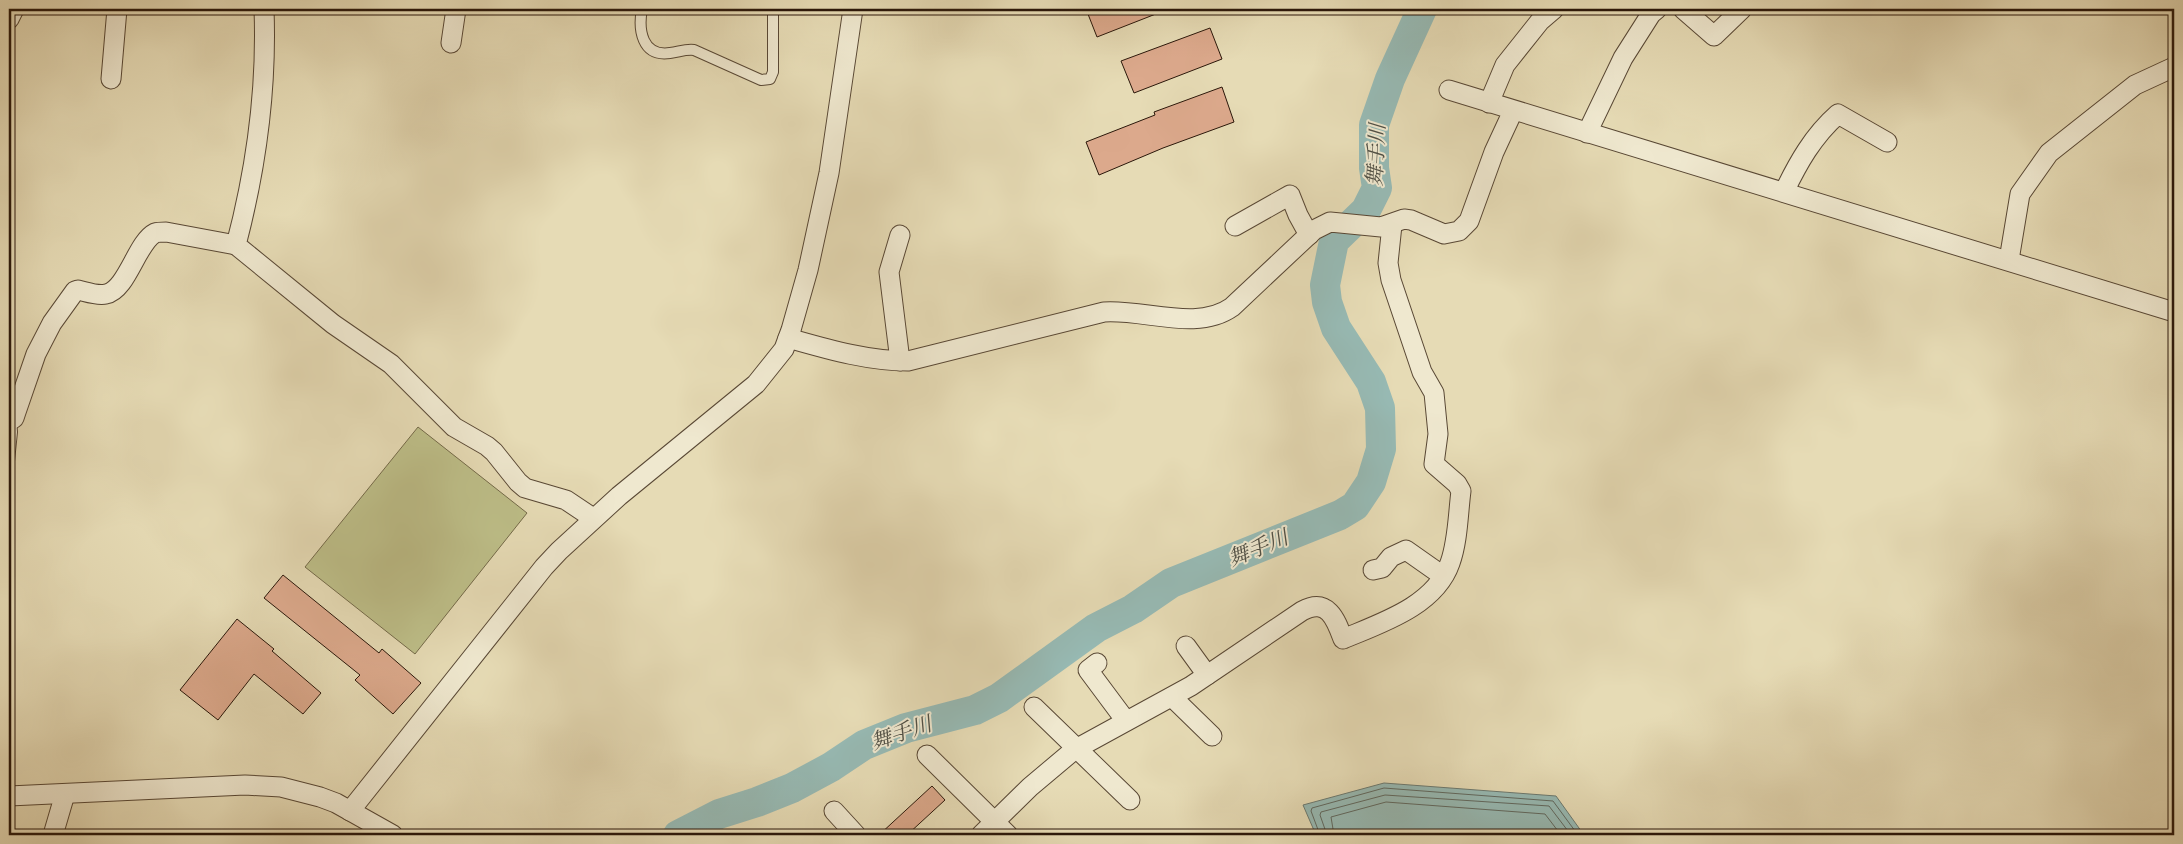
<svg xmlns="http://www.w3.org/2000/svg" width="2183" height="844" font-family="'EB Garamond','Noto Serif JP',serif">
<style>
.green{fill:#bdbe88;stroke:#746a49}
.water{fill:#97bab4;stroke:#6b7970}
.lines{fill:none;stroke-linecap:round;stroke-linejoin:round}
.shore{stroke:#60685f;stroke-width:1}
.river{stroke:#97bab4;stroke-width:30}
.building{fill:#dca98c;stroke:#2a170a}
.service-casing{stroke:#594835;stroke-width:12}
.minor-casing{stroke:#594835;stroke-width:21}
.service{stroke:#efe8cf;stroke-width:10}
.minor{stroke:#efe8cf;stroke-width:19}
.labels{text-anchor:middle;stroke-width:4;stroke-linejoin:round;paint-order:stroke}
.water-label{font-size:21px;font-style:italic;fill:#505046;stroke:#efe8cf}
</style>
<rect width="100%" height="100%" fill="#e6dbb5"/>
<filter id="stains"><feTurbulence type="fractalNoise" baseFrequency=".004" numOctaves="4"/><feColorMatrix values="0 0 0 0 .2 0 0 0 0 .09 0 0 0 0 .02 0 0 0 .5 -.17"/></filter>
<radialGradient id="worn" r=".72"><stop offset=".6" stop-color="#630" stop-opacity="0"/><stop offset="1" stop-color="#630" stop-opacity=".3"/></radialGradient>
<path class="green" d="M 418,427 L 527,513 L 415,654 L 305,567 Z"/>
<path class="water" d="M 1384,783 L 1556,796 L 1584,835 L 1316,835 L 1303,805 Z"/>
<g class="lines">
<g class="shore">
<path d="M 1320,835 L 1311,811 L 1312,808 L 1384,788 L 1553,801 L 1578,835"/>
<path d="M 1327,835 L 1320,815 L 1321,812 L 1385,795 L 1549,806 L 1571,835"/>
<path d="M 1334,835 L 1331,817 L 1386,802 L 1545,814 L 1561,835"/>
</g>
<path class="river" d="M 678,835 L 719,814 L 757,802 L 792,788 L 831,767 L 864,745 L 906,728 L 975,710 L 999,698 L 1096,628 L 1133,609 L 1171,583 L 1340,515 L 1355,506 L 1371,482 L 1381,449 L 1380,408 L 1371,382 L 1336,328 L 1327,302 L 1325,285 L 1334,241 L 1366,210 L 1377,188 L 1374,168 L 1374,125 L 1390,79 L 1422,9"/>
</g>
<g class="building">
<path d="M 1086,9 L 1166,9 L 1166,10 L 1097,37 Z"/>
<path d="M 1210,28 L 1222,59 L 1134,93 L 1121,61 Z"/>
<path d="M 1222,87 L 1234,122 L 1163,148 L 1099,175 L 1086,142 L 1155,115 L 1154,112 Z"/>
<path d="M 283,575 L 379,653 L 382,649 L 421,683 L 393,714 L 355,680 L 360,675 L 264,598 Z"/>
<path d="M 237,619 L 274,649 L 272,651 L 321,693 L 303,714 L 254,674 L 218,720 L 180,690 Z"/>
<path d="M 932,786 L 945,800 L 907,835 L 879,835 Z"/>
</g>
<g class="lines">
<defs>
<g id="service">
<path d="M 642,9 C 638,30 642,57 670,53 C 679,52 685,49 694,50 L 761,80 L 770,79 L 773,72 L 773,9"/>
<path d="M 9,461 L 12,432 L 11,420"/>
</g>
<g id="minor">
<path d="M 264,9 C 267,88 256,169 236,245 L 333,324 L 391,364 L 454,427 L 487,446 L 494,452 L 518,482 L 525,488 L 566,500 L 593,518"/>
<path d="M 1683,9 L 1714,36 L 1742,9"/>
<path d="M 9,19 L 14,9"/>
<path d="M 451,43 L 456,9"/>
<path d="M 111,79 L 117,9"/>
<path d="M 1449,90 L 2174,312"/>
<path d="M 1489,103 L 1505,65 L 1540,21 L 1554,9"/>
<path d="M 1587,133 L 1623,58 L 1651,14 L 1657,9"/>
<path d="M 1784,192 C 1798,163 1813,136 1838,114 L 1887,142"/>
<path d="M 1235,226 L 1290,195 L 1298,215 L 1309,235"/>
<path d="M 900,235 L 889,272 L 900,361"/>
<path d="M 2009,260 L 2020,194 L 2049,153 L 2135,85 L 2174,67"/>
<path d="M 788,338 C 827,349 867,361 908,361 L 1104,312 C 1145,309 1197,332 1232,307 L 1314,230 L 1330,222 L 1381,227 L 1404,219 L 1411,220 L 1444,234 L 1459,231 L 1469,221 L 1494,152 L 1513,111"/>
<path d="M 9,421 L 14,418 L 16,412 L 36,354 L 52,323 L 75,291 L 78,290 C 87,292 97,296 106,294 C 127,290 137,242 155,233 C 158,232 163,232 166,232 L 236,245"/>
<path d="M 1373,570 L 1382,568 L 1391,557 L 1406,550 L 1443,576"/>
<path d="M 1186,646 L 1207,675"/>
<path d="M 1097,663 L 1088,670 L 1126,721"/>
<path d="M 1172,697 L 1212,736"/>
<path d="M 1034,707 L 1130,800"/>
<path d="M 927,755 L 1008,835"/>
<path d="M 9,796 L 245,785 L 281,787 L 320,797 L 336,803 L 393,835"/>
<path d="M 350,811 L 544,567 L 559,551 L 619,496 L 756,384 L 784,349 L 791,330 L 808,270 L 829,173 L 853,9"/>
<path d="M 834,811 L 856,835"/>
<path d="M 53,835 L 65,794"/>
<path d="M 981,835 L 1030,787 L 1074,750 L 1191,686 L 1302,611 C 1328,597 1336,620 1343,639 C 1381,623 1435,606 1450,563 C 1458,541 1458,514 1461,491 L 1457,484 L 1434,464 L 1438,434 L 1434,393 L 1422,372 L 1391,280 L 1388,263 L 1392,225"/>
</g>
</defs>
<use href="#service" class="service-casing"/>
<use href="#minor" class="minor-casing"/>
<use href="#service" class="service"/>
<use href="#minor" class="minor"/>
</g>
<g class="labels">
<g class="water-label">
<text transform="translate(1376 155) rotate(-87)" y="7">舞手川</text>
<text transform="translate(1258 548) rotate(-22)" y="7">舞手川</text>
<text transform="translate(901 733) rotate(-19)" y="7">舞手川</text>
</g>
</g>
<rect width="2183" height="844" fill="none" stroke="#e6dbb5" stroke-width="30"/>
<rect x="10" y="10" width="2163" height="824" fill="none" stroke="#2a170a" stroke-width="2.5"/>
<rect x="15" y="15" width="2153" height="814" fill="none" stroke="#2a170a"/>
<rect width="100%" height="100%" filter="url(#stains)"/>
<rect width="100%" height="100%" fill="url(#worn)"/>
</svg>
